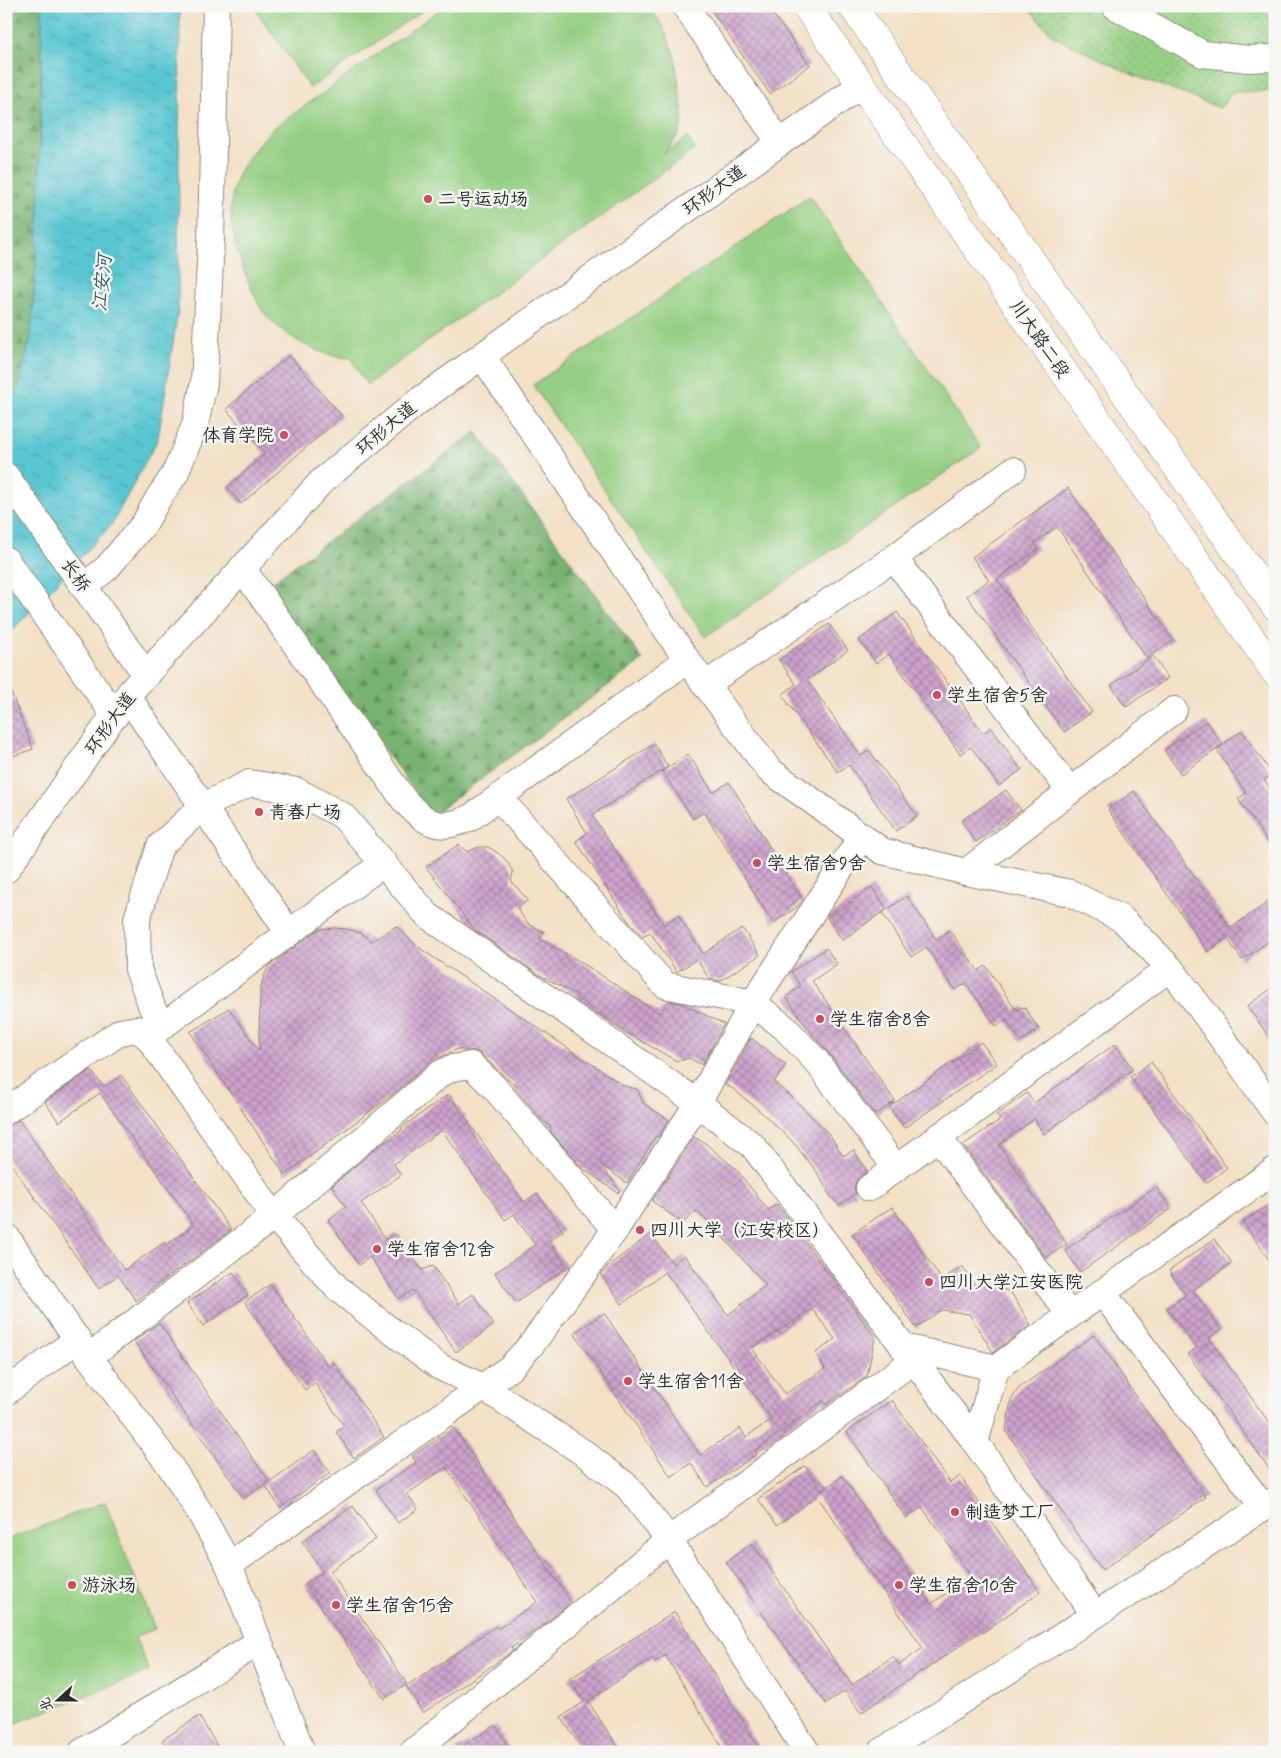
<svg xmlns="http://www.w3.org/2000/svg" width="1281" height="1758" font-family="Mynerve,'LXGW WenKai TC',sans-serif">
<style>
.grass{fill:#95cf83;stroke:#607d57}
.forest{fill:url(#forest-firs);stroke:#526e4e}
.park{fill:url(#park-dots);stroke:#607d57}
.water{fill:url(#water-ripples);stroke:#42787e}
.building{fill:url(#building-cross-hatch);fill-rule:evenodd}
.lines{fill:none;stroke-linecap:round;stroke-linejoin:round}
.minor-casing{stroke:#8f8678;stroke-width:28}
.major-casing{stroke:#8f8678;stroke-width:29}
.minor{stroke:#fff;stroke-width:26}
.major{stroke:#fff;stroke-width:28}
.poi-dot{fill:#d1495b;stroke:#f6f6f2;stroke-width:2}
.labels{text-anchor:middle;stroke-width:5;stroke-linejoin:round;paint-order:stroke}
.street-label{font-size:18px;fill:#2b2b2b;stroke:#f6f6f2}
.poi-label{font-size:18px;fill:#2b2b2b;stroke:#f6f6f2;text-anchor:start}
.water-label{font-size:19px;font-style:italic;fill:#395a5d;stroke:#f6f6f2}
</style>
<defs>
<pattern id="forest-firs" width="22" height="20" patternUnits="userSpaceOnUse" patternTransform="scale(1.25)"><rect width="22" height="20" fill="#78b271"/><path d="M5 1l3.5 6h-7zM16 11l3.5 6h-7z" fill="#63915d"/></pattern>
<pattern id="park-dots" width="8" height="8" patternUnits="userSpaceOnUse" patternTransform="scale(1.25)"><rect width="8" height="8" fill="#95cf83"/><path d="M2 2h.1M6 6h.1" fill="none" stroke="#81b271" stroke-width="1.8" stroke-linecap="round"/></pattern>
<pattern id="water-ripples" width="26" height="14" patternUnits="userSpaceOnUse" patternTransform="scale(1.25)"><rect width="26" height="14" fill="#59c6d1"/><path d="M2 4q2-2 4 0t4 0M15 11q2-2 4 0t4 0" fill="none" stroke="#4aa1aa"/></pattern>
<pattern id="building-cross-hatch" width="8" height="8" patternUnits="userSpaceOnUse" patternTransform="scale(1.25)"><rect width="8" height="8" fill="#cea3cd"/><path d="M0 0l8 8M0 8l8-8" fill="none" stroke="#a785a7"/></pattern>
</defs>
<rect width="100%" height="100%" fill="#f6f6f2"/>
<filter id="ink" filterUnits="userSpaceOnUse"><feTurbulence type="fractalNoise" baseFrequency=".02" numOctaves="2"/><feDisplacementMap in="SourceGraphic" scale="10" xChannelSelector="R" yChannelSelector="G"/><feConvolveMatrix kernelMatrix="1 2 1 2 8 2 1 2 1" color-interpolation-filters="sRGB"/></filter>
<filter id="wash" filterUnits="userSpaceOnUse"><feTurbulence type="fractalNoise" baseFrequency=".0096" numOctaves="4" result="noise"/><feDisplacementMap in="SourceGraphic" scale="20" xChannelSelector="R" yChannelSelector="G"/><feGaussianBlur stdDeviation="1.12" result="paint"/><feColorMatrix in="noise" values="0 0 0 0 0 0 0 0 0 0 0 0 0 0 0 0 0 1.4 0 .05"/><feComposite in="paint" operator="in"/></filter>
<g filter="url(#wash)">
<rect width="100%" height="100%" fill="#f3e0c5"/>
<g class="grass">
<path d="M 253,6 L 429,6 L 310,88 Z"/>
<path d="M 445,6 L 649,6 L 663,26 L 675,57 L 683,117 L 679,134 L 664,154 L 688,137 L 694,150 L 367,385 L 351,358 C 319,357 286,337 265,314 C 260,308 257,300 254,294 C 239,262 226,226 233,191 C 237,167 256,148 271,130 Z"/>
<path d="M 810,196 L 981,448 L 705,637 L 533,385 Z"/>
<path d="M 105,1502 L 155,1629 L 135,1637 L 149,1671 L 6,1727 L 6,1540 Z"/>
</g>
<g class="forest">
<path d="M 6,6 L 42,6 L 39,219 L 31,336 L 18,389 L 6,409 Z"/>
<path d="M 476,432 L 643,660 L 432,815 L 265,587 Z"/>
</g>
<path class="park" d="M 1027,6 L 1275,6 L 1275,91 L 1233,92 L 1220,108 L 1133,75 L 1053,36 Z"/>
<path class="water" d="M 42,6 L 180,6 L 178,311 L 158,439 L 112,524 L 6,637 L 6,409 L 18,389 L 31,336 L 39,219 Z"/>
<g id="blocks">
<g class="building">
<path d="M 708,6 L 767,6 L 810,65 L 770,94 Z"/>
<path d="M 289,355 L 342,416 L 241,504 L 227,487 L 265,454 L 226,409 Z"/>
<path d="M 1068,488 L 1173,640 L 1147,658 L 1057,527 L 1034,543 L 1038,549 L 997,579 L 1092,712 L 1064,732 L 967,596 L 989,580 L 972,557 Z"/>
<path d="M 897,612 L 983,733 L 991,727 L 1021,770 L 999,786 L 971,747 L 960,754 L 889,654 L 876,663 L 859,640 Z"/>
<path d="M 829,624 L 848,650 L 807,680 L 861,756 L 869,750 L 917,816 L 896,831 L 849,765 L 838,772 L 782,695 L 796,684 L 779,660 Z"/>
<path d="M 1153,656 L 1168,678 L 1126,707 L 1111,685 Z"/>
<path d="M 7,682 L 33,749 L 6,759 L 6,683 Z"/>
<path d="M 1206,721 L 1223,745 L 1181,774 L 1164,750 Z"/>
<path d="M 1242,731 L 1272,774 L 1264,780 L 1275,796 L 1275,852 L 1238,799 L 1246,793 L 1216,749 Z"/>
<path d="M 654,744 L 668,767 L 592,815 L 664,925 L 678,915 L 703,954 L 742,928 L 760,955 L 720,981 L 709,979 L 697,959 L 677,972 L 650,932 L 643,937 L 629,922 L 576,841 L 587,833 L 566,799 Z"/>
<path d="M 688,754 L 713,792 L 729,782 L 803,900 L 797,907 L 773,923 L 704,812 L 693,819 L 662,771 Z"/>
<path d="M 1006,790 L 1021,810 L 976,842 L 961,821 Z"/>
<path d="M 1134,791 L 1231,928 L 1275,897 L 1275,937 L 1242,960 L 1227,938 L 1208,952 L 1108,810 Z"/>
<path d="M 459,844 L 467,852 L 478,847 L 488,847 L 498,853 L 506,860 L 513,872 L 511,881 L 528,900 L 517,908 L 527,923 L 544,932 L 539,939 L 581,962 L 659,1013 L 669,1001 L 683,1004 L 724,1024 L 702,1065 L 689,1058 L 677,1061 L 620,1029 L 576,998 L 577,995 L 538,974 L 475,930 L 426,867 Z"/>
<path d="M 872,887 L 887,909 L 842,940 L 827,918 Z"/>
<path d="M 907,896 L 936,939 L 950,930 L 978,971 L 986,966 L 1016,1010 L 1024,1007 L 1039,1029 L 1021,1042 L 1006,1020 L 996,1026 L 966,983 L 955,990 L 926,947 L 911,957 L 882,913 Z"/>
<path d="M 396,926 L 418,947 L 624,1086 L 637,1089 L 644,1104 L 669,1120 L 658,1137 L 656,1136 L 627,1183 L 600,1164 L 620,1191 L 618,1193 L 582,1168 L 551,1132 L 550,1126 L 541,1119 L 515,1088 L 516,1085 L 507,1079 L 481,1054 L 475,1051 L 464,1051 L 460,1048 L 430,1062 L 396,1092 L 285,1175 L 190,1032 L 229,1008 L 259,1051 L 260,989 L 264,976 L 269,966 L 319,929 L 334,928 L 347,929 L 361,933 L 372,941 Z"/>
<path d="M 826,948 L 837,964 L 812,981 L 895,1101 L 875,1115 L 829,1053 L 814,1037 L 786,997 L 801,986 L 791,972 Z"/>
<path d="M 1275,986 L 1275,1045 L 1247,1006 Z"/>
<path d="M 751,1038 L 786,1065 L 774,1082 L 795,1100 L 830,1135 L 843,1156 L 854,1150 L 867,1171 L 856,1182 L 854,1189 L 856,1194 L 839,1205 L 829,1194 L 817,1172 L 793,1142 L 761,1112 L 732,1088 L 725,1085 Z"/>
<path d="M 981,1042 L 997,1064 L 904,1128 L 889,1107 Z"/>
<path d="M 1115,1044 L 1133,1069 L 1044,1134 L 1034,1119 L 999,1145 L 1067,1244 L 1046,1258 L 963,1145 L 1000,1120 L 996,1115 L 1027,1093 L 1034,1103 Z"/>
<path d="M 1151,1062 L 1227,1168 L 1206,1183 L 1130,1077 Z"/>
<path d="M 91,1070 L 104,1087 L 121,1075 L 231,1230 L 136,1301 L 118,1275 L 99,1289 L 6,1157 L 6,1126 L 19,1120 L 124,1270 L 165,1242 L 166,1245 L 194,1225 L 100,1093 L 59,1122 L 45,1102 Z"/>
<path d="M 449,1094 L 524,1202 L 537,1193 L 563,1231 L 549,1241 L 567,1267 L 516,1303 L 495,1273 L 535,1245 L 514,1214 L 505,1220 L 442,1130 L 394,1164 L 401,1175 L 361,1203 L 386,1240 L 396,1234 L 422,1270 L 433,1266 L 459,1304 L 473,1294 L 494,1325 L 456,1352 L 413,1290 L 399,1299 L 370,1257 L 359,1265 L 328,1220 L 346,1207 L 332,1186 L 375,1149 L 402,1130 L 401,1128 Z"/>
<path d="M 694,1137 L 706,1144 L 736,1169 L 768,1210 L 777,1204 L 875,1337 L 867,1376 L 826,1405 L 823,1401 L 755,1451 L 757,1454 L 707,1487 L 691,1463 L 671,1477 L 574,1333 L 604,1313 L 700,1455 L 740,1428 L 746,1437 L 772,1419 L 665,1272 L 622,1304 L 601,1275 L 608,1266 L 651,1234 L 673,1264 L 684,1255 L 728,1315 L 766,1285 L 711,1224 L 696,1211 L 683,1223 L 652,1201 ZM 812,1309 L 835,1339 L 816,1353 L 825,1369 L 785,1394 L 752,1348 Z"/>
<path d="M 1156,1187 L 1171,1209 L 1080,1272 L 1065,1250 Z"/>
<path d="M 1268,1205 L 1275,1215 L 1275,1268 L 1243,1222 Z"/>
<path d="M 892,1207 L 942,1280 L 962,1266 L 974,1284 L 1010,1291 L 1031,1325 L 993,1352 L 969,1314 L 941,1310 L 916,1328 L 852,1234 Z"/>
<path d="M 1214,1239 L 1232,1263 L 1193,1290 L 1221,1330 L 1209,1338 L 1275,1431 L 1275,1477 L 1188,1354 L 1196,1348 L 1167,1308 L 1186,1295 L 1169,1271 Z"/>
<path d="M 233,1272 L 248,1295 L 203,1326 L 187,1303 Z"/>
<path d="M 271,1284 L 329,1367 L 334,1363 L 384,1437 L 354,1458 L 336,1432 L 344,1426 L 315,1383 L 305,1390 L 245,1302 Z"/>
<path d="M 159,1323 L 269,1481 L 244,1499 L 134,1341 Z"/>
<path d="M 1094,1335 L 1206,1497 L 1102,1570 L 1006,1431 L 1011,1400 L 1019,1388 Z"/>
<path d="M 892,1400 L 950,1483 L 960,1476 L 1040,1592 L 982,1633 L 981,1631 L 922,1672 L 921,1671 L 861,1713 L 845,1691 L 826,1704 L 726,1562 L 752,1543 L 852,1685 L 893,1656 L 899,1665 L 923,1648 L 817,1496 L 777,1525 L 758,1499 L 805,1466 L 822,1491 L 842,1476 L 931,1604 L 971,1576 L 922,1507 L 906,1518 L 847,1432 Z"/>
<path d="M 454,1428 L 571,1602 L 534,1632 L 511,1648 L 513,1650 L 503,1658 L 423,1713 L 406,1687 L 496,1626 L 498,1629 L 537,1602 L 446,1467 L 407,1494 L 418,1509 L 398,1523 L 376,1490 L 416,1462 L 412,1456 Z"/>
<path d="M 314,1450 L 330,1473 L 280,1508 L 265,1485 Z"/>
<path d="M 353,1506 L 376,1539 L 330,1571 L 407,1684 L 384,1699 L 305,1584 L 323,1572 L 302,1541 Z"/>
<path d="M 675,1612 L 762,1752 L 725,1752 L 665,1655 L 655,1662 L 652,1658 L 588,1701 L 621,1752 L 584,1752 L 561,1717 L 584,1702 L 569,1679 Z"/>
<path d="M 199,1716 L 221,1752 L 170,1752 L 162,1740 Z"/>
<path d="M 496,1725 L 512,1752 L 453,1752 Z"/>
</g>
</g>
</g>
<g filter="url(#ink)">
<use href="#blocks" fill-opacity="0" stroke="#8f8678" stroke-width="1"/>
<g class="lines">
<defs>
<g id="minor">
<path d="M 685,6 L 780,143"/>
<path d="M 1115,6 L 1203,54 L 1248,59 L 1275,58"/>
<path d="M 482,356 L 687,660"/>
<path d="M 6,476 L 146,675"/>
<path d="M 894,558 L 1070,791"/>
<path d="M 6,560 L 115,716"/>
<path d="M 242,568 L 404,800 C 426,824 439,832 470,818 L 687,660 L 769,770 L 882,851 L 966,872 L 1070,893 L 1122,919 L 1170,968 L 1199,1006 L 1275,1113"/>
<path d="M 84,586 L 107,568 L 144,524 L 159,497 L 175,474 L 195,425 L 204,383 L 211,241 L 216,6"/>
<path d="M 705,685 L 894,558 L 1013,470"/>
<path d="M 128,697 L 289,933"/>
<path d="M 499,798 L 665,985 L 753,1003 L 785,1028 L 817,1062 L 896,1168"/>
<path d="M 6,870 L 131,691 L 321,482 L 416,403 L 861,85"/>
<path d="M 966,872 L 1174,710"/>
<path d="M 162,1026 L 153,1010 L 138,969 L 137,919 L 160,846 L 203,806 L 250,783 L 297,791 L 343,816 L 427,915 L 698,1103 L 753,1146 L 975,1442 L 1095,1615"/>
<path d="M 149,1036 L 384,863"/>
<path d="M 6,1111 L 120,1032 L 137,1029 L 148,1037 L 274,1216 L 337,1288 L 386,1327 L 440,1367 L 483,1387 L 584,1453 L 627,1486 L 669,1540 L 807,1752"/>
<path d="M 938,1137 L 1070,1315"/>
<path d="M 869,1188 L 1170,968"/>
<path d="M 6,1236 L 89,1357 L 168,1463 L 199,1511 L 229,1565 L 302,1752"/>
<path d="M 1102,1292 L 1263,1507"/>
<path d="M 903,1347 L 996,1368"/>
<path d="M 89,1357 L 274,1216 L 440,1074 L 452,1068 L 471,1065 L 493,1086 L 615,1230"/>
<path d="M 6,1392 L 78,1339"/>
<path d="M 975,1442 L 996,1368 L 1275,1170"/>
<path d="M 229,1565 L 510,1368 L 532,1344 L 615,1230 L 698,1103 L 753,1003 L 862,836"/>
<path d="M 82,1752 L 259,1642"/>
<path d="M 413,1752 L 669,1540 L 914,1360"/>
<path d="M 881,1752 L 1275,1500"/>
</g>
<g id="major">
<path d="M 806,6 L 1275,672"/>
<path d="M 852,6 L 1275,606"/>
</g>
</defs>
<use href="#minor" class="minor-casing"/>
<use href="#major" class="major-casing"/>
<use href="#minor" class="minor"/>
<use href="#major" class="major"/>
</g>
</g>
<g class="poi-dot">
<circle cx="428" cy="199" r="5"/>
<circle cx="284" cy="435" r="5"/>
<circle cx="937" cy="695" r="5"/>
<circle cx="259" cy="812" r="5"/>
<circle cx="757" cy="863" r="5"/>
<circle cx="820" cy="1019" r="5"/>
<circle cx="640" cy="1230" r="5"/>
<circle cx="377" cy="1249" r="5"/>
<circle cx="929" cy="1282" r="5"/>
<circle cx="628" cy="1381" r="5"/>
<circle cx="955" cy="1512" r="5"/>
<circle cx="72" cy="1585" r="5"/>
<circle cx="899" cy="1585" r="5"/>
<circle cx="336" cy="1605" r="5"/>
</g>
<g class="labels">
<g class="street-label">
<text transform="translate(714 190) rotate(-36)" y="6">环形大道</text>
<text transform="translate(1040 339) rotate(55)" y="6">川大路二段</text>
<text transform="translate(386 428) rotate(-40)" y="6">环形大道</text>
<text transform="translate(76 575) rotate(55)" y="6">长桥</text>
<text transform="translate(110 723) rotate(-54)" y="6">环形大道</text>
</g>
<g class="poi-label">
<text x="438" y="205">二号运动场</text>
<text x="274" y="441" text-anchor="end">体育学院</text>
<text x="947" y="701">学生宿舍5舍</text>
<text x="269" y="818">青春广场</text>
<text x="767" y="869">学生宿舍9舍</text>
<text x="830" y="1025">学生宿舍8舍</text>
<text x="650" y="1236">四川大学（江安校区）</text>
<text x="387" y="1255">学生宿舍12舍</text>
<text x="939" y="1288">四川大学江安医院</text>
<text x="638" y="1387">学生宿舍11舍</text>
<text x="965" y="1518">制造梦工厂</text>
<text x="82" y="1591">游泳场</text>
<text x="909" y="1591">学生宿舍10舍</text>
<text x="346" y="1611">学生宿舍15舍</text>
</g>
<g class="water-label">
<text transform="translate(101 283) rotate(-84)" y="7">江安河</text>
</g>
</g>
<rect width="1281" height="1758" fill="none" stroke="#f6f6f2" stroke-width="25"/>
<g transform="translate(58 1700) rotate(249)" stroke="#f6f6f2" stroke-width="4" paint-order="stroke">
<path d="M0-4L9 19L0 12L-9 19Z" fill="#2b2b2b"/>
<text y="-8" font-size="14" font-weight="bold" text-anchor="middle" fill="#2b2b2b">北</text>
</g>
</svg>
